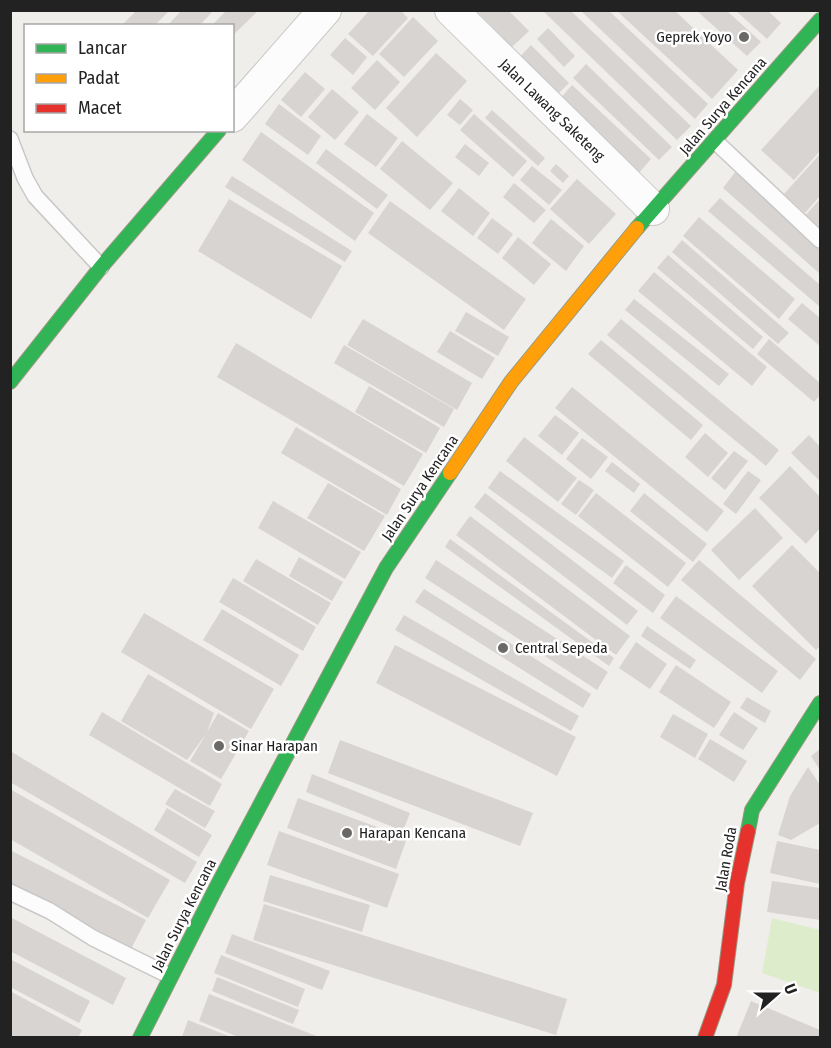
<svg xmlns="http://www.w3.org/2000/svg" width="831" height="1048" font-family="'Fira Sans Condensed',sans-serif">
<style>
.grass{fill:#ddeccb}
.building{fill:#d7d4d2}
.lines{fill:none;stroke-linecap:round;stroke-linejoin:round}
.lane-casing{stroke:#c9c8c7;stroke-width:18}
.street-casing{stroke:#c9c8c7;stroke-width:34}
.fast-casing{stroke:#999a82;stroke-width:16}
.slow-casing{stroke:#999a82;stroke-width:16}
.jam-casing{stroke:#999a82;stroke-width:16}
.lane{stroke:#fdfcfc;stroke-width:15}
.street{stroke:#fdfcfc;stroke-width:32}
.fast{stroke:#30b455;stroke-width:14}
.slow{stroke:#ff9f0a;stroke-width:14}
.jam{stroke:#e5322d;stroke-width:14}
.poi-dot{fill:#6a6968;stroke:#fff;stroke-width:2}
.labels{text-anchor:middle;stroke-width:5;stroke-linejoin:round;paint-order:stroke}
.poi-label{font-size:15px;fill:#222;stroke:#fff;text-anchor:start}
.street-label{font-size:15px;fill:#222;stroke:#fff}
</style>
<rect width="100%" height="100%" fill="#f0eeeb"/>
<path class="grass" d="M 772,918 L 820,930 L 820,993 L 762,973 Z"/>
<g class="building">
<path d="M 137,10 L 170,10 L 154,26 L 121,26 Z"/>
<path d="M 182,10 L 214,10 L 199,26 L 167,26 Z"/>
<path d="M 227,10 L 259,10 L 232,36 L 232,26 L 211,26 Z"/>
<path d="M 370,10 L 400,10 L 408,18 L 373,56 L 348,34 Z"/>
<path d="M 476,10 L 508,10 L 529,31 L 512,47 Z"/>
<path d="M 542,10 L 570,10 L 691,126 L 677,140 Z"/>
<path d="M 580,10 L 608,10 L 708,104 L 695,119 Z"/>
<path d="M 616,10 L 674,10 L 738,70 L 712,99 Z"/>
<path d="M 696,10 L 726,10 L 761,42 L 747,56 Z"/>
<path d="M 735,10 L 767,10 L 781,23 L 767,39 Z"/>
<path d="M 413,17 L 438,41 L 404,77 L 379,54 Z"/>
<path d="M 548,28 L 575,56 L 564,67 L 537,39 Z"/>
<path d="M 345,38 L 367,57 L 353,75 L 330,55 Z"/>
<path d="M 531,45 L 569,83 L 556,96 L 518,59 Z"/>
<path d="M 436,53 L 467,81 L 417,137 L 386,108 Z"/>
<path d="M 377,60 L 400,82 L 375,110 L 351,88 Z"/>
<path d="M 586,64 L 672,147 L 659,160 L 573,78 Z"/>
<path d="M 305,72 L 325,89 L 301,117 L 281,100 Z"/>
<path d="M 572,85 L 651,159 L 638,174 L 559,100 Z"/>
<path d="M 820,85 L 820,151 L 794,180 L 761,150 Z"/>
<path d="M 332,89 L 359,112 L 335,140 L 308,117 Z"/>
<path d="M 460,99 L 473,110 L 460,125 L 447,115 Z"/>
<path d="M 279,104 L 321,136 L 308,155 L 265,124 Z"/>
<path d="M 492,110 L 545,158 L 538,166 L 485,118 Z"/>
<path d="M 367,114 L 398,138 L 376,167 L 344,144 Z"/>
<path d="M 474,114 L 527,161 L 513,177 L 460,130 Z"/>
<path d="M 261,132 L 374,213 L 355,241 L 242,160 Z"/>
<path d="M 402,141 L 453,183 L 430,210 L 380,169 Z"/>
<path d="M 465,144 L 489,163 L 479,176 L 455,157 Z"/>
<path d="M 326,149 L 388,195 L 377,209 L 316,163 Z"/>
<path d="M 820,154 L 820,196 L 805,213 L 784,194 Z"/>
<path d="M 556,164 L 569,176 L 563,183 L 550,171 Z"/>
<path d="M 532,166 L 562,190 L 549,205 L 520,180 Z"/>
<path d="M 736,171 L 820,245 L 820,274 L 723,188 Z"/>
<path d="M 232,176 L 352,251 L 345,262 L 225,187 Z"/>
<path d="M 577,179 L 616,214 L 589,244 L 550,209 Z"/>
<path d="M 514,183 L 546,210 L 534,223 L 503,197 Z"/>
<path d="M 459,188 L 490,213 L 473,236 L 441,211 Z"/>
<path d="M 720,198 L 820,285 L 820,307 L 708,211 Z"/>
<path d="M 229,199 L 342,266 L 311,319 L 198,251 Z"/>
<path d="M 820,199 L 820,232 L 804,217 Z"/>
<path d="M 390,201 L 526,299 L 504,330 L 368,233 Z"/>
<path d="M 699,217 L 795,299 L 779,319 L 683,236 Z"/>
<path d="M 492,218 L 513,234 L 498,254 L 477,238 Z"/>
<path d="M 551,219 L 584,246 L 566,271 L 532,243 Z"/>
<path d="M 518,237 L 551,264 L 534,285 L 502,258 Z"/>
<path d="M 682,240 L 789,333 L 778,344 L 672,252 Z"/>
<path d="M 668,255 L 763,337 L 753,349 L 657,268 Z"/>
<path d="M 654,272 L 767,367 L 752,386 L 638,291 Z"/>
<path d="M 634,299 L 729,374 L 719,386 L 625,310 Z"/>
<path d="M 802,303 L 820,318 L 820,346 L 788,319 Z"/>
<path d="M 466,312 L 509,337 L 498,356 L 455,331 Z"/>
<path d="M 363,319 L 472,383 L 457,410 L 347,345 Z"/>
<path d="M 621,319 L 779,450 L 766,466 L 607,335 Z"/>
<path d="M 450,331 L 495,358 L 482,379 L 437,352 Z"/>
<path d="M 769,339 L 820,383 L 820,395 L 814,402 L 757,354 Z"/>
<path d="M 601,340 L 703,425 L 691,440 L 588,354 Z"/>
<path d="M 236,343 L 423,454 L 404,486 L 217,377 Z"/>
<path d="M 344,345 L 454,409 L 444,427 L 334,363 Z"/>
<path d="M 369,386 L 440,428 L 426,453 L 355,412 Z"/>
<path d="M 572,387 L 724,511 L 707,532 L 555,408 Z"/>
<path d="M 555,415 L 579,433 L 562,455 L 538,436 Z"/>
<path d="M 296,427 L 401,489 L 387,515 L 281,453 Z"/>
<path d="M 705,433 L 728,453 L 708,477 L 685,457 Z"/>
<path d="M 809,435 L 820,447 L 820,481 L 791,453 Z"/>
<path d="M 524,437 L 577,478 L 558,502 L 506,461 Z"/>
<path d="M 582,438 L 608,457 L 591,479 L 566,459 Z"/>
<path d="M 734,451 L 748,461 L 725,490 L 711,478 Z"/>
<path d="M 612,462 L 640,484 L 634,493 L 605,471 Z"/>
<path d="M 790,466 L 820,497 L 820,528 L 806,544 L 759,498 Z"/>
<path d="M 500,471 L 624,561 L 612,578 L 488,488 Z"/>
<path d="M 748,471 L 761,480 L 736,514 L 723,504 Z"/>
<path d="M 579,480 L 594,490 L 576,515 L 561,504 Z"/>
<path d="M 328,483 L 385,516 L 364,551 L 307,518 Z"/>
<path d="M 485,493 L 638,611 L 627,625 L 474,507 Z"/>
<path d="M 596,493 L 686,563 L 668,587 L 578,516 Z"/>
<path d="M 644,493 L 707,544 L 693,562 L 630,511 Z"/>
<path d="M 273,501 L 361,552 L 345,579 L 258,528 Z"/>
<path d="M 755,508 L 783,538 L 739,580 L 711,550 Z"/>
<path d="M 470,516 L 630,636 L 616,655 L 456,535 Z"/>
<path d="M 450,539 L 614,658 L 609,666 L 445,547 Z"/>
<path d="M 792,545 L 820,573 L 820,646 L 816,650 L 752,586 Z"/>
<path d="M 299,557 L 343,582 L 332,601 L 289,576 Z"/>
<path d="M 256,559 L 331,603 L 318,625 L 243,581 Z"/>
<path d="M 436,560 L 608,672 L 597,690 L 425,578 Z"/>
<path d="M 699,560 L 816,659 L 800,680 L 681,580 Z"/>
<path d="M 626,565 L 665,595 L 653,613 L 613,583 Z"/>
<path d="M 233,578 L 316,627 L 303,651 L 219,602 Z"/>
<path d="M 424,589 L 591,694 L 583,708 L 415,602 Z"/>
<path d="M 676,596 L 778,671 L 762,693 L 660,618 Z"/>
<path d="M 222,609 L 299,655 L 281,686 L 203,640 Z"/>
<path d="M 144,613 L 274,689 L 251,729 L 121,652 Z"/>
<path d="M 404,615 L 579,716 L 571,731 L 395,630 Z"/>
<path d="M 647,626 L 696,660 L 690,669 L 641,636 Z"/>
<path d="M 636,642 L 667,664 L 650,689 L 619,668 Z"/>
<path d="M 395,645 L 576,737 L 557,776 L 376,683 Z"/>
<path d="M 676,665 L 731,702 L 714,728 L 659,692 Z"/>
<path d="M 148,674 L 214,713 L 207,732 L 218,713 L 249,731 L 221,779 L 190,761 L 206,734 L 187,760 L 121,721 Z"/>
<path d="M 747,697 L 771,711 L 765,723 L 740,708 Z"/>
<path d="M 102,712 L 222,784 L 210,806 L 89,735 Z"/>
<path d="M 734,712 L 758,728 L 743,750 L 719,735 Z"/>
<path d="M 673,714 L 708,734 L 695,758 L 660,737 Z"/>
<path d="M 710,739 L 747,761 L 734,782 L 698,759 Z"/>
<path d="M 340,740 L 533,813 L 520,846 L 328,773 Z"/>
<path d="M 820,749 L 820,770 L 811,756 Z"/>
<path d="M 10,751 L 197,862 L 185,883 L 10,782 Z"/>
<path d="M 808,767 L 820,785 L 820,823 L 791,840 L 778,835 L 790,796 Z"/>
<path d="M 312,774 L 410,813 L 403,831 L 306,792 Z"/>
<path d="M 10,789 L 170,880 L 148,918 L 10,839 Z"/>
<path d="M 175,789 L 215,811 L 205,828 L 165,804 Z"/>
<path d="M 298,798 L 407,838 L 396,869 L 287,828 Z"/>
<path d="M 167,808 L 212,835 L 199,857 L 154,830 Z"/>
<path d="M 279,831 L 399,874 L 387,908 L 267,865 Z"/>
<path d="M 777,841 L 820,850 L 820,884 L 770,873 Z"/>
<path d="M 10,850 L 146,920 L 131,949 L 10,887 Z"/>
<path d="M 270,875 L 370,905 L 362,932 L 263,901 Z"/>
<path d="M 772,881 L 820,888 L 820,920 L 767,912 Z"/>
<path d="M 264,904 L 567,999 L 556,1035 L 253,940 Z"/>
<path d="M 10,917 L 126,978 L 113,1005 L 10,951 Z"/>
<path d="M 232,934 L 330,971 L 322,990 L 225,953 Z"/>
<path d="M 221,955 L 305,989 L 298,1007 L 214,973 Z"/>
<path d="M 10,959 L 90,1001 L 79,1023 L 10,987 Z"/>
<path d="M 217,977 L 299,1010 L 293,1024 L 212,991 Z"/>
<path d="M 10,991 L 82,1030 L 78,1038 L 16,1038 L 10,1035 Z"/>
<path d="M 209,994 L 319,1037 L 319,1038 L 241,1038 L 199,1021 Z"/>
<path d="M 751,1001 L 820,1030 L 820,1038 L 736,1038 Z"/>
<path d="M 188,1020 L 231,1037 L 231,1038 L 182,1037 Z"/>
</g>
<g class="lines">
<defs>
<g id="lane">
<path d="M 10,139 L 25,178 L 35,196 L 101,267"/>
<path d="M 715,141 L 820,240"/>
<path d="M 10,892 L 50,911 L 93,938 L 170,976"/>
</g>
<g id="street">
<path d="M 451,10 L 653,209"/>
<path d="M 232,116 L 325,10"/>
</g>
<g id="fast">
<path d="M 637,228 L 820,20"/>
<path d="M 10,382 L 101,267 L 219,130"/>
<path d="M 748,831 L 752,810 L 820,703"/>
<path d="M 140,1038 L 216,888 L 386,568 L 450,473"/>
</g>
<path id="slow" d="M 450,473 L 511,382 L 637,228"/>
<path id="jam" d="M 705,1038 L 724,985 L 737,883 L 748,831"/>
</defs>
<use href="#lane" class="lane-casing"/>
<use href="#street" class="street-casing"/>
<use href="#fast" class="fast-casing"/>
<use href="#slow" class="slow-casing"/>
<use href="#jam" class="jam-casing"/>
<use href="#lane" class="lane"/>
<use href="#street" class="street"/>
<use href="#fast" class="fast"/>
<use href="#slow" class="slow"/>
<use href="#jam" class="jam"/>
</g>
<g class="poi-dot">
<circle cx="744" cy="37" r="6"/>
<circle cx="503" cy="648" r="6"/>
<circle cx="219" cy="746" r="6"/>
<circle cx="347" cy="833" r="6"/>
</g>
<g class="labels">
<g class="poi-label">
<text x="732" y="42" text-anchor="end">Geprek Yoyo</text>
<text x="515" y="653">Central Sepeda</text>
<text x="231" y="751">Sinar Harapan</text>
<text x="359" y="838">Harapan Kencana</text>
</g>
<g class="street-label">
<text transform="translate(723 106) rotate(-49)" y="5">Jalan Surya Kencana</text>
<text transform="translate(552 110) rotate(44)" y="5">Jalan Lawang Saketeng</text>
<text transform="translate(420 488) rotate(-56)" y="5">Jalan Surya Kencana</text>
<text transform="translate(726 859) rotate(-80)" y="5">Jalan Roda</text>
<text transform="translate(184 915) rotate(-63)" y="5">Jalan Surya Kencana</text>
</g>
</g>
<rect width="831" height="1048" fill="none" stroke="#222222" stroke-width="24"/>
<rect x="24" y="24" width="210" height="108" fill="#ffffff" stroke="#a7a7a7" stroke-width="1.5"/>
<rect x="36" y="44" width="30" height="9" fill="#30b455" stroke="#a7a7a7" stroke-width="1.5"/>
<text x="78" y="54" font-size="18" fill="#222222">Lancar</text>
<rect x="36" y="74" width="30" height="9" fill="#ff9f0a" stroke="#a7a7a7" stroke-width="1.5"/>
<text x="78" y="84" font-size="18" fill="#222222">Padat</text>
<rect x="36" y="104" width="30" height="9" fill="#e5322d" stroke="#a7a7a7" stroke-width="1.5"/>
<text x="78" y="114" font-size="18" fill="#222222">Macet</text>
<g transform="translate(777 994) rotate(69)" stroke="#ffffff" stroke-width="4.5" paint-order="stroke">
<path d="M0-4.5L10 22L0 15L-10 22Z" fill="#222222"/>
<text y="-9" font-size="16" font-weight="bold" text-anchor="middle" fill="#222222">U</text>
</g>
</svg>
